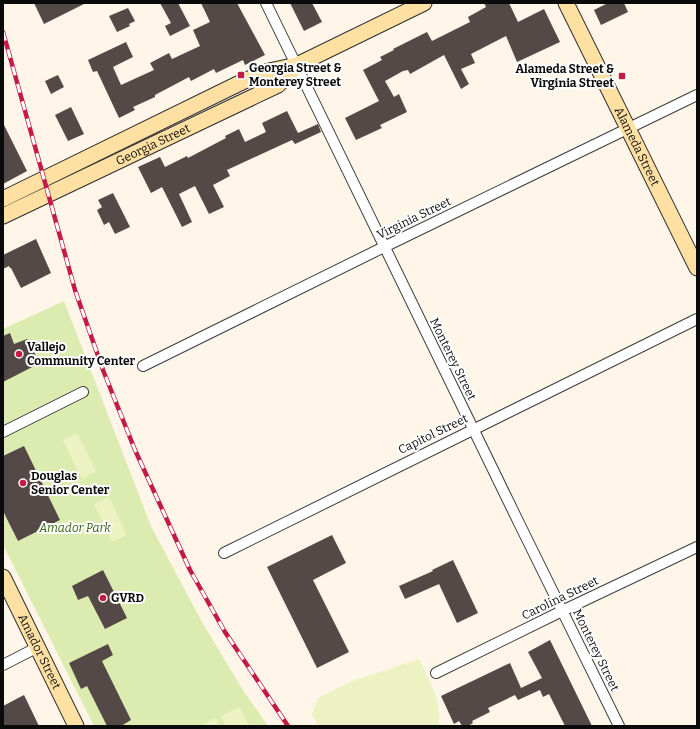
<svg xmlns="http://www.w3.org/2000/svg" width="700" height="729" font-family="Bitter,serif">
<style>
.green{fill:#dcecb0}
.pitch{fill:#ecf2c2}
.building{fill:#544946}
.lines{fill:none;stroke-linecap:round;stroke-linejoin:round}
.street-casing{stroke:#3e3e3e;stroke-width:12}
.secondary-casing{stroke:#2d2d2d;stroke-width:17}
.street{stroke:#fff;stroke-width:10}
.secondary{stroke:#ffe0a3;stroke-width:15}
.rail-casing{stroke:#c41a48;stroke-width:4.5}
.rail{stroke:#fff;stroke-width:3;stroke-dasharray:9;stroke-linecap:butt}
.poi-dot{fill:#c41a48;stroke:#fff;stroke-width:1.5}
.labels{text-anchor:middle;stroke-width:4;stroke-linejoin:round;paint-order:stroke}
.poi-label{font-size:12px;font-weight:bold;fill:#0b0b0b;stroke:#fff;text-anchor:start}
.street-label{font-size:12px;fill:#0b0b0b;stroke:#fff}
.park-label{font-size:12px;font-style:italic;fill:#3a6617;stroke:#fff}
</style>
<rect width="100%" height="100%" fill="#fff5e8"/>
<path class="green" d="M 64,301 L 151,526 L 202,622 L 243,690 L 268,726 L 94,726 L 3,545 L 3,329 Z"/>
<g class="pitch">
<path d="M 77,433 L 96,471 L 82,479 L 63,440 Z"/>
<path d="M 109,497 L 127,535 L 112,542 L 94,504 Z"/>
<path d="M 419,659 C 429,680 442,702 439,726 L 319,726 L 312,715 L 318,698 L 352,681 Z"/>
<path d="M 240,707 L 249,726 L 226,726 L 221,716 Z"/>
<path d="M 216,718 L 219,726 L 199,726 Z"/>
</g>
<g class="building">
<path d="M 34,3 L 86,3 L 44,24 Z"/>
<path d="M 160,3 L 178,3 L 190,26 L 170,36 L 165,26 L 171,23 Z"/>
<path d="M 201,3 L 237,3 L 265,55 L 245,65 L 243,60 L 216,73 L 214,69 L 191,81 L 189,77 L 155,95 L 155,97 L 133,107 L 135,110 L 119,118 L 97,71 L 93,72 L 88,60 L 126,42 L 133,57 L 113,67 L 121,85 L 154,70 L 150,63 L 169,53 L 172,59 L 200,46 L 193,30 L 210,22 Z"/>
<path d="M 290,3 L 312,3 L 322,22 L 304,31 Z"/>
<path d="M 484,3 L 509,3 L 518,22 L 544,9 L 560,42 L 517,62 L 506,36 L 471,54 L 475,63 L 461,69 L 469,84 L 461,89 L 444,55 L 410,74 L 408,70 L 403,71 L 385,81 L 394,97 L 399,94 L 407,112 L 380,125 L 382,128 L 356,140 L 345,118 L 379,101 L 363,70 L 382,60 L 380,57 L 394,50 L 393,49 L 427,32 L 432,41 L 470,22 L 468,17 L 486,7 Z"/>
<path d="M 608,3 L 624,3 L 628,12 L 601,25 L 594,10 Z"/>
<path d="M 128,8 L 135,21 L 129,24 L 130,26 L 117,32 L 109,16 Z"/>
<path d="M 58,75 L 64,87 L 51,94 L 45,81 Z"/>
<path d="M 71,107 L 84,134 L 68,141 L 55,115 Z"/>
<path d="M 287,111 L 298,133 L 318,124 L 321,132 L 295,144 L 292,140 L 227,170 L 230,176 L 213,185 L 224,207 L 209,214 L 195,186 L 179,194 L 192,222 L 182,227 L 162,187 L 151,193 L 138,167 L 160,157 L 165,167 L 187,156 L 188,158 L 226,138 L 225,136 L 239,129 L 245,142 L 266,132 L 262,123 Z"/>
<path d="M 3,123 L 27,171 L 3,184 Z"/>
<path d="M 113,193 L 130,227 L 115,234 L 109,222 L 104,225 L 97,210 L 102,207 L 98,200 Z"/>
<path d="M 36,239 L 51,273 L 21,288 L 11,268 L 10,268 L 9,266 L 3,269 L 3,255 Z"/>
<path d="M 10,333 L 14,344 L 27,339 L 40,363 L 3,382 L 3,336 Z"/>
<path d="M 24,446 L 60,520 L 18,541 L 3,511 L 3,456 Z"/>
<path d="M 332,535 L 346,563 L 313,580 L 349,652 L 317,668 L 267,567 Z"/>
<path d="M 453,560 L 478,613 L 457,623 L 439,584 L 405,599 L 399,586 L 433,571 L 432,570 Z"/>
<path d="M 103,570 L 127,618 L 105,629 L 88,596 L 78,600 L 72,586 Z"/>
<path d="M 550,640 L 592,726 L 565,726 L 549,694 L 543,697 L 540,690 L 518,700 L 515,695 L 488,708 L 490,712 L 472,721 L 473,723 L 468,726 L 462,726 L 459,721 L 454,724 L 441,696 L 510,663 L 521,688 L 542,678 L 528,652 Z"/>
<path d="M 108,644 L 113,655 L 102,661 L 131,720 L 121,726 L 107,726 L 87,686 L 81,689 L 69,663 Z"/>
<path d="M 24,695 L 39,726 L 3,726 L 3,706 Z"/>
</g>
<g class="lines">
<defs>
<g id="street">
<path d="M 266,3 L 518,521 L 619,726"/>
<path d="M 143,366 L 384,247 L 697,95"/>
<path d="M 3,432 L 83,392"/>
<path d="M 224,553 L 697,319"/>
<path d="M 3,665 L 38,647"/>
<path d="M 436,673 L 562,611 L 697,547"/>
</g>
<g id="secondary">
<path id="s1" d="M 566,3 L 697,268"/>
<path d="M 3,199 L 244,81 L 269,71 L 297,65 L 424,3"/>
<path id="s2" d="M 3,216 L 278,85 L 297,65"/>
<path id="s3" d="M 3,577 L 76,726"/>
</g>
</defs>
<use href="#street" class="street-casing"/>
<use href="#secondary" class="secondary-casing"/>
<use href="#street" class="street"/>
<use href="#secondary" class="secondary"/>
<defs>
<path id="rail" d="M 3,32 L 75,290 L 103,370 L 135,450 L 190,570 L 225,632 L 288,726"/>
</defs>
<use href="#rail" class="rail-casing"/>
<use href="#rail" class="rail"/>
</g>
<g class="poi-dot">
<rect x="237" y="71" width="8" height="8" rx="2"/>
<rect x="618" y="72" width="8" height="8" rx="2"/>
<circle cx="19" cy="354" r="4"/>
<circle cx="23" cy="483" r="4"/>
<circle cx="103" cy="598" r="4"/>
</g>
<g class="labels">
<g class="poi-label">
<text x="249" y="72">Georgia Street &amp;<tspan x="249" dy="14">Monterey Street</tspan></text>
<text x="614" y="73" text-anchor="end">Alameda Street &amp;<tspan x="614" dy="14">Virginia Street</tspan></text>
<text x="27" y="351">Vallejo<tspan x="27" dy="14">Community Center</tspan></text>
<text x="31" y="480">Douglas<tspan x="31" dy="14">Senior Center</tspan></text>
<text x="111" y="602">GVRD</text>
</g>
<g class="street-label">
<text dy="4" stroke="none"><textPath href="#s2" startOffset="166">Georgia Street</textPath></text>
<text dy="4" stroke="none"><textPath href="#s1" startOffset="160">Alameda Street</textPath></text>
<text transform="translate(414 218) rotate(-26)" y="4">Virginia Street</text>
<text transform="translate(453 359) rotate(64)" y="4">Monterey Street</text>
<text transform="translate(433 434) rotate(-26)" y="4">Capitol Street</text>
<text transform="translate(560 598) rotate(-26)" y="4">Carolina Street</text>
<text transform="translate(596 650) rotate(64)" y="4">Monterey Street</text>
<text dy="4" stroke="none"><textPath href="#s3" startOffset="83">Amador Street</textPath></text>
</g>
<g class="park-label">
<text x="75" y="532">Amador Park</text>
</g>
</g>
<rect width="700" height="729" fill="none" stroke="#0b0b0b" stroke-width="8"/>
</svg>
